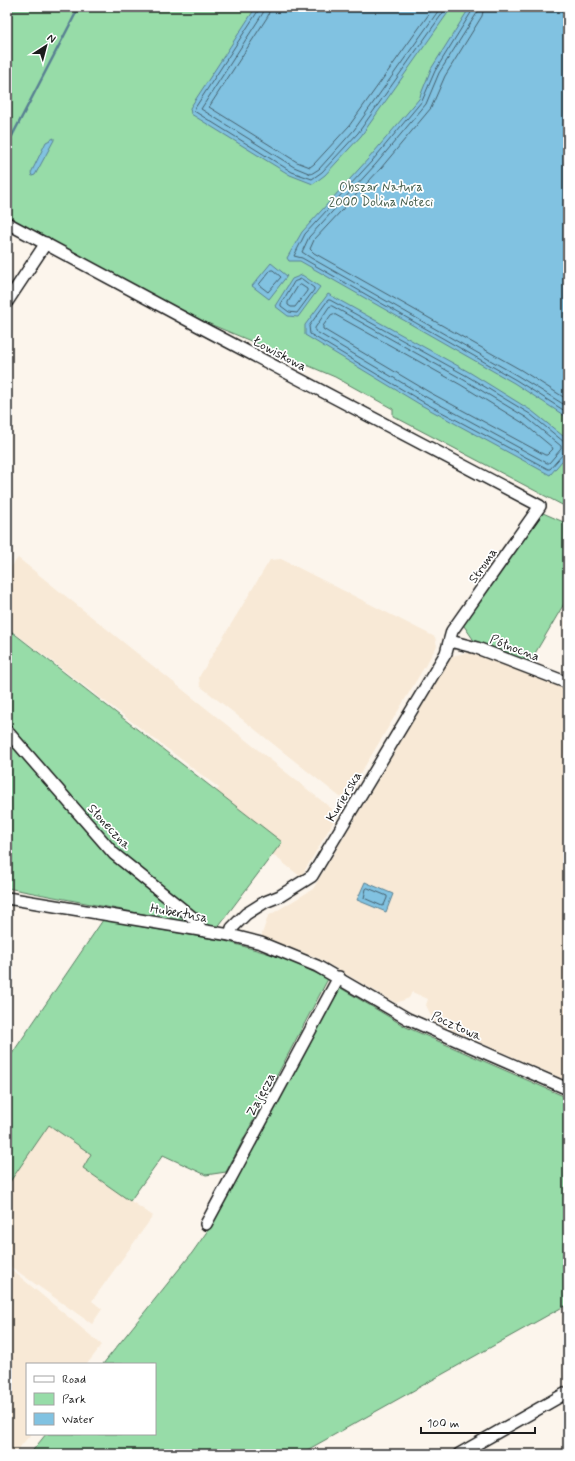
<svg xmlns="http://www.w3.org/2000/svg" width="575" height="1461" font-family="Mynerve,sans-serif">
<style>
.built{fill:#f8e9d6}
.green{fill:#97dca8;stroke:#5a7c62}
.water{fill:#81c2e1;stroke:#598092}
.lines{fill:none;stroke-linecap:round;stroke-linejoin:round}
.shore{stroke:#445e6b;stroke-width:1}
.stream{stroke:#598092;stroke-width:2.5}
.minor-casing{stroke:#1c1c1c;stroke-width:14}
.minor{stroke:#fff;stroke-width:11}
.labels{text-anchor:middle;stroke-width:3.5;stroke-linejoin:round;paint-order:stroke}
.park-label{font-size:13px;fill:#475f4d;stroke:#fff}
.street-label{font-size:13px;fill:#1c1c1c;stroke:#fff}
</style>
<rect width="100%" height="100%" fill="#fcf5ec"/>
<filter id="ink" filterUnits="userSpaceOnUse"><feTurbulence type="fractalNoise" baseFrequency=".025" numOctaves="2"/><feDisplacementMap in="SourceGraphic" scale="8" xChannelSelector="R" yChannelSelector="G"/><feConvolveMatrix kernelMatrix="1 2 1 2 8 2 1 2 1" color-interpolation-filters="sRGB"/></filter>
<g filter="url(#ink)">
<g class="built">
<path d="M 18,558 L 332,809 L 334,821 L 301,877 L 207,803 L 219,788 L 7,627 L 7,572 Z"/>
<path d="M 281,559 L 435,637 L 437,646 L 347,796 L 340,797 L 200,686 L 199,677 L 270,560 Z"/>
<path d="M 469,652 L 568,689 L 568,1081 L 434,1022 L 426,1005 L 428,999 L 412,992 L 409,998 L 396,1003 L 318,958 L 261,937 L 268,916 L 313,889 L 452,656 Z"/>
<path d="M 49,1124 L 91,1154 L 83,1168 L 153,1216 L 92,1301 L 102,1309 L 92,1324 L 7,1264 L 7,1186 Z"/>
<path d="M 7,1266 L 102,1345 L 87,1364 L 27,1364 L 27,1434 L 31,1434 L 14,1454 L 7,1454 Z"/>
</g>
<g class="green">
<path d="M 7,7 L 568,7 L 568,508 L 393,416 L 393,409 L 335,377 L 276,352 L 274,353 L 258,344 L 193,317 L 7,224 Z"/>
<path d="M 543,513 L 568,524 L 568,597 L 527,667 L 477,645 L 462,623 Z"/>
<path d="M 7,628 L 282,842 L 217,928 L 7,888 Z"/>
<path d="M 103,920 L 225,941 L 284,958 L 328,979 L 226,1172 L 206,1175 L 163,1155 L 130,1201 L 83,1168 L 91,1154 L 49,1125 L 7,1186 L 7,1061 Z"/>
<path d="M 339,987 L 406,1027 L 568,1098 L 568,1304 L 300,1454 L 30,1454 L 46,1434 L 155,1434 L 155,1364 L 103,1364 L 192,1253 L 213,1223 Z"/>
</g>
<g class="water">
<path d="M 256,7 L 452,7 L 361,136 L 325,175 L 313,184 L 290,175 L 191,114 L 190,108 Z"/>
<path d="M 470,7 L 558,7 L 568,13 L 568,418 L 514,383 L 300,261 L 289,261 L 287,258 L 302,232 L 369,158 L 419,99 L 431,69 Z"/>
<path d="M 54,138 L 54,140 L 35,175 L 32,176 L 31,173 L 46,142 Z"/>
<path d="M 271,263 L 287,276 L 269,299 L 252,286 Z"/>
<path d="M 302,275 L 320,287 L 298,317 L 288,316 L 275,306 L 292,279 Z"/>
<path d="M 328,294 L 469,372 L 532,411 L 568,440 L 568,454 L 550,475 L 421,405 L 305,335 L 305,325 Z"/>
<path d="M 365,882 L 393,894 L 386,912 L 357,900 Z"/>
</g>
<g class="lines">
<g class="shore">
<path d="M 259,7 L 258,11 L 195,108 L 194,111 L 292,172 L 312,179 L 322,172 L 358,133 L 447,7"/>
<path d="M 264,7 L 263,13 L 201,109 L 294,167 L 311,174 L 319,169 L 354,130 L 441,7"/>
<path d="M 270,7 L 268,16 L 209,107 L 297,162 L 310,167 L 314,164 L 349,126 L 434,7"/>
<path d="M 473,7 L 472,11 L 435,71 L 422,101 L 372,161 L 305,234 L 294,256 L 302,258 L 516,380 L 568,413"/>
<path d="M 478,7 L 477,13 L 439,73 L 426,104 L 376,164 L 309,237 L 302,252 L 311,258 L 518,376 L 568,407"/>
<path d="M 484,7 L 482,16 L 445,76 L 431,108 L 381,168 L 314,240 L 310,249 L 314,253 L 521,370 L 568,400"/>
<path d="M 271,270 L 273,270 L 281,277 L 268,292 L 259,285 Z"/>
<path d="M 302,279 L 314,288 L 314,290 L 297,313 L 289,312 L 281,306 L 281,304 L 294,282 Z"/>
<path d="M 301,285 L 307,289 L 307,291 L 295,307 L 291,307 L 288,305 L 288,302 L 298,286 Z"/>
<path d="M 332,306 L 464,380 L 527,418 L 561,446 L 561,449 L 549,463 L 547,463 L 426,397 L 315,331 L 315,328 L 329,307 Z"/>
<path d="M 334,314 L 461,385 L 523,423 L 552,447 L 553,449 L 547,455 L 545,455 L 429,392 L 323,329 L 323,326 L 331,315 Z"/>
<path d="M 568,443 L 564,442 L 530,414 L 467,376 L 330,300 L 328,300 L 309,326 L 310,334 L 423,402 L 548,469 L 550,469 L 564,453 L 568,452"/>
<path d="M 368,888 L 387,896 L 387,898 L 384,905 L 382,906 L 364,898 L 366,889 Z"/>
</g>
<path class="stream" d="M 12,136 L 79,7"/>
<defs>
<g id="minor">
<path d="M 7,223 L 206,330 L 540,506 L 452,631 L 446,653 L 312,876 L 280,896 L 265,902 L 246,914 L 232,928 L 230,935"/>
<path d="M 7,302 L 46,243"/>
<path d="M 450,641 L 477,648 L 568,683"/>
<path d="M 7,731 L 114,854 L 197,921 L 201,930"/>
<path d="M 7,898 L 230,935 L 261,943 L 317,966 L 408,1019 L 568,1089"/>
<path d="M 206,1224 L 339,977"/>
<path d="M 459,1454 L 568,1392"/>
</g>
</defs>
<use href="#minor" class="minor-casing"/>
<use href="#minor" class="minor"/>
</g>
</g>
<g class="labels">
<g class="park-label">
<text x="381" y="191">Obszar Natura<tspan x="381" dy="15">2000 Dolina Noteci</tspan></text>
</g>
<g class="street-label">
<text transform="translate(280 353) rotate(28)" y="5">Łowiskowa</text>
<text transform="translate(482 565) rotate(-55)" y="5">Stroma</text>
<text transform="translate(515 647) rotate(21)" y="5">Północna</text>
<text transform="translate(343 796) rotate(-59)" y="5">Kurierska</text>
<text transform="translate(110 826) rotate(47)" y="5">Słoneczna</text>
<text transform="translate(179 912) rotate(10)" y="5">Hubertusa</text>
<text transform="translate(457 1025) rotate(24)" y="5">Pocztowa</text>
<text transform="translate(260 1094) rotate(-62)" y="5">Zajęcza</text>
</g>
</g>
<rect width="575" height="1461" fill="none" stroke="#fff" stroke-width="24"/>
<rect x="12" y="12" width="551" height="1437" fill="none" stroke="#1c1c1c" stroke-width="1.5" filter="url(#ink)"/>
<rect x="26" y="1363" width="130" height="72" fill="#ffffff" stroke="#a4a4a4"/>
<rect x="34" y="1376" width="20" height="6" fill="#ffffff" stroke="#a4a4a4"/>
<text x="62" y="1383" font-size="12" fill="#1c1c1c">Road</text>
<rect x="34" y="1393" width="20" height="12" fill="#97dca8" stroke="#a4a4a4"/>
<text x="62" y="1403" font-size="12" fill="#1c1c1c">Park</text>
<rect x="34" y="1413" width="20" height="12" fill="#81c2e1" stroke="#a4a4a4"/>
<text x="62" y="1423" font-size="12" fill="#1c1c1c">Water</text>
<g transform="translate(46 46) rotate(36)" stroke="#ffffff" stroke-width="3" paint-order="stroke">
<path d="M0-3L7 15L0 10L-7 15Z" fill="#1c1c1c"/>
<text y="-6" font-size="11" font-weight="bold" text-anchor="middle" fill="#1c1c1c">N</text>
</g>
<path d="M421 1427v6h114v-6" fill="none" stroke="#1c1c1c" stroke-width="2"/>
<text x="427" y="1427" font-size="12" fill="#1c1c1c" stroke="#ffffff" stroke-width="3" paint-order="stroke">100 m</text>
</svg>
